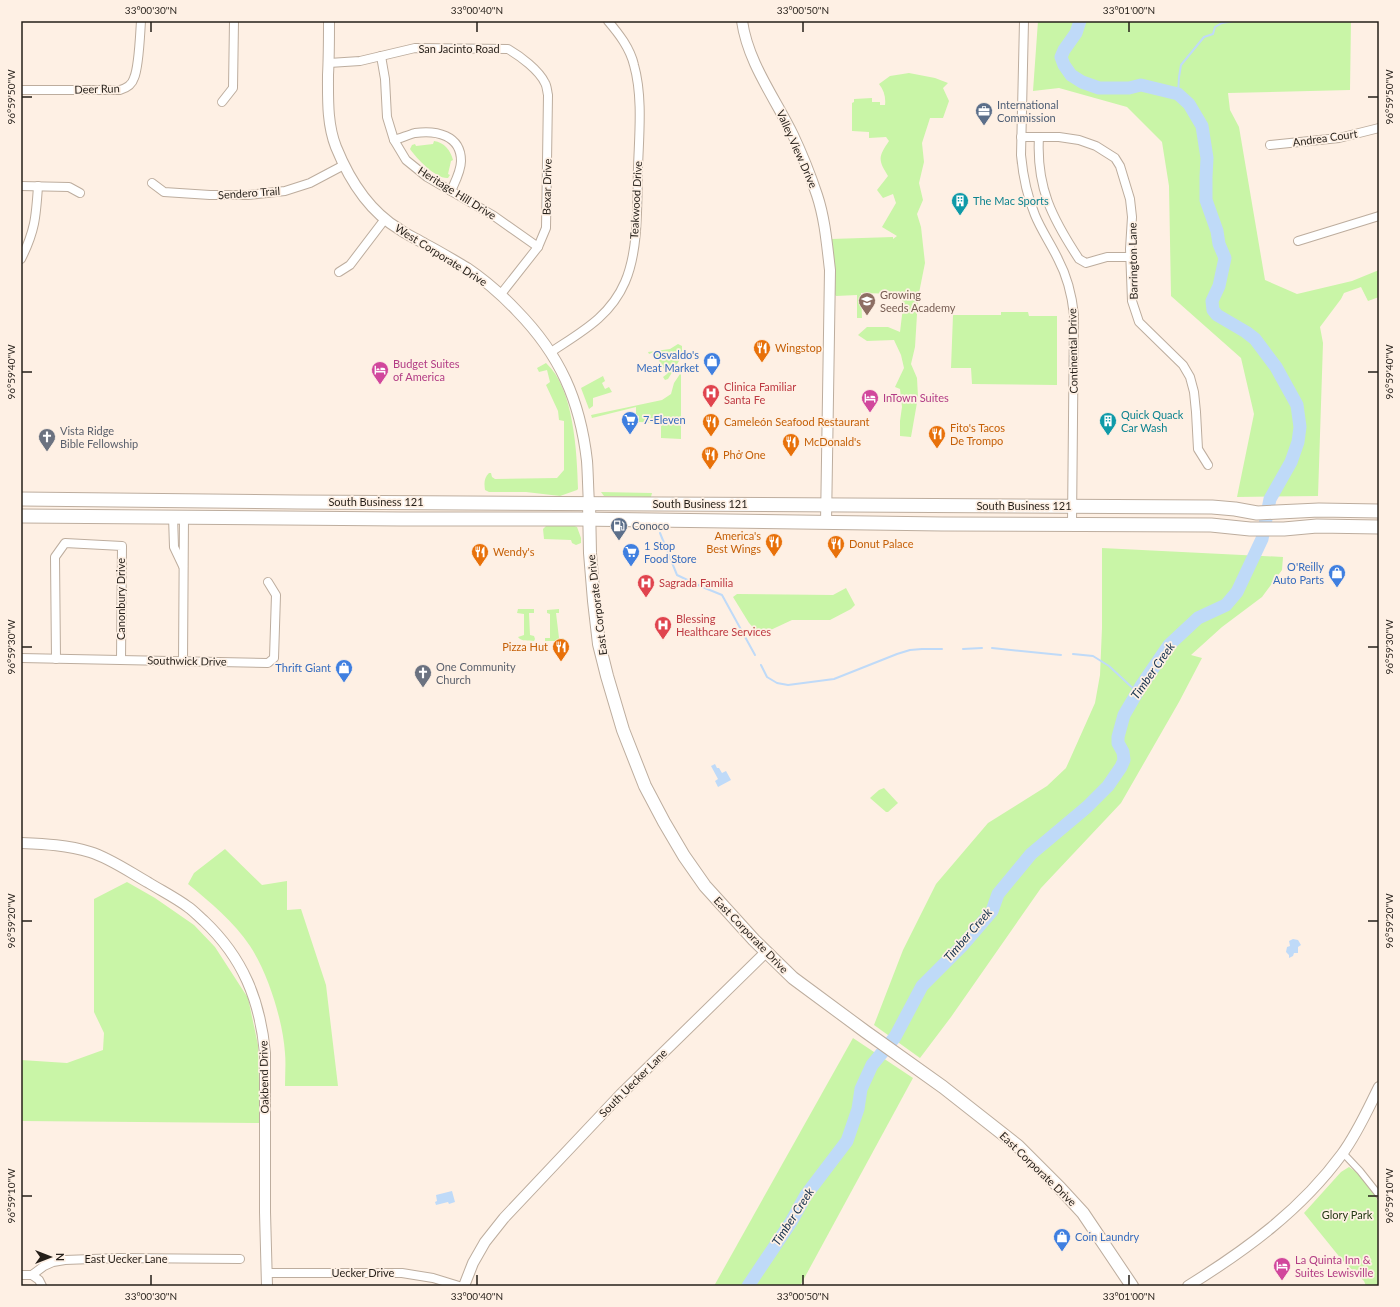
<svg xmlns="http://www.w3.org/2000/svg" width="1400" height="1307" font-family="Lato,sans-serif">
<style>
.green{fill:#c9f5a7}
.water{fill:#bfdaf8}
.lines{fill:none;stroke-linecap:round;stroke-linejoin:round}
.stream{stroke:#bfdaf8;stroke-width:2}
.river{stroke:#bfdaf8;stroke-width:13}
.pedestrian-casing{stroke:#bdad9e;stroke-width:8}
.minor-casing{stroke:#bdad9e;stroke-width:10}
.tertiary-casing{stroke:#bdad9e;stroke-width:12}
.secondary-casing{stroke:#bdad9e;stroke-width:14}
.primary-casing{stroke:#bdad9e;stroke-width:15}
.pedestrian{stroke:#fff;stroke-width:6}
.minor{stroke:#fff;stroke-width:8}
.tertiary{stroke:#fff;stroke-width:10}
.secondary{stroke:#fff;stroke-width:12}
.primary{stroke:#fff;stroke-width:13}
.ticks{fill:none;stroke:#251f19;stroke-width:1.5}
.labels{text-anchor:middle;stroke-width:3.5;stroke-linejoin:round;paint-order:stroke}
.street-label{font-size:11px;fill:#251f19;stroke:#fef0e4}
.service-label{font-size:11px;fill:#4e5e75;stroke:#fef0e4;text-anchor:start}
.culture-label{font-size:11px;fill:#0d838f;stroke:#fef0e4;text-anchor:start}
.education-label{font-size:11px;fill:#785e54;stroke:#fef0e4;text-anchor:start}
.food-label{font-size:11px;fill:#c56008;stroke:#fef0e4;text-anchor:start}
.shop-label{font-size:11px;fill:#366cbe;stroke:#fef0e4;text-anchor:end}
.hotel-label{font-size:11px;fill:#b23c85;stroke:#fef0e4;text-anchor:start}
.health-label{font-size:11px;fill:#be3a42;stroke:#fef0e4;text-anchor:start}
.worship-label{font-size:11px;fill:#5b616d;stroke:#fef0e4;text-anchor:start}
.park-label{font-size:11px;fill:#263915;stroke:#fef0e4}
.water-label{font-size:12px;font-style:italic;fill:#14304d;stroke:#fef0e4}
.neatline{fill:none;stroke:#251f19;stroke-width:1.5}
.ticks-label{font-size:10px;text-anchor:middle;fill:#251f19}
</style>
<rect width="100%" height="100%" fill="#fef0e4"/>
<g class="green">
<path d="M 1038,21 L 1351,21 L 1350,90 L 1228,93 L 1230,110 L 1239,127 L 1265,280 L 1297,294 L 1352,281 L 1379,270 L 1379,297 L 1368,301 L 1361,287 L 1344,293 L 1341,299 L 1320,327 L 1323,343 L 1318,496 L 1237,497 L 1254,414 L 1241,358 L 1171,296 L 1169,186 L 1162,142 L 1127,107 L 1059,88 L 1033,91 Z"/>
<path d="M 909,73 L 935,78 L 948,83 L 943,88 L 949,101 L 943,118 L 930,118 L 922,143 L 924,162 L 919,183 L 923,200 L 917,214 L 921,227 L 925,263 L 918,298 L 915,347 L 911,364 L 917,378 L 918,397 L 911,437 L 900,436 L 900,421 L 902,407 L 900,389 L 895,387 L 904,368 L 901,355 L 894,340 L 867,341 L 858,335 L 867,327 L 888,327 L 900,332 L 903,307 L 902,294 L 861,293 L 862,318 L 857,318 L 857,295 L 836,296 L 834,293 L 831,239 L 893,237 L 893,239 L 897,236 L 882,227 L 896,203 L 893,194 L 883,198 L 877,190 L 888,176 C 878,160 878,157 889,141 L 886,137 L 869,138 L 869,132 L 852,131 L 852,103 L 854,102 L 854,99 L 872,98 L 872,102 L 880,102 L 880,105 L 885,105 C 886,98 884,90 879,84 L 890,76 Z"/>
<path d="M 434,141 C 444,142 451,151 453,160 L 451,161 L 448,174 L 450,175 L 448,178 C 436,179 417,159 410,149 L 412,145 L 415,144 L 416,146 L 433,144 Z"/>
<path d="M 1001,312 L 1028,312 L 1029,316 L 1057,316 L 1057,385 L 972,384 L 971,368 L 951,368 L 953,315 L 1001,315 Z"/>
<path d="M 678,344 L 682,346 L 682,356 L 668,379 L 665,380 L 663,377 L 667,374 L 654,352 L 649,354 L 648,352 L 670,349 Z"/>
<path d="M 546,363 C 574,388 577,453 578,489 L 577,490 L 560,496 L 526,492 L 489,492 L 485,490 C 484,483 484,478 489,473 L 491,473 L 492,477 L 495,479 L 557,478 L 564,470 L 564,421 L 559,420 L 558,411 L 546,385 L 550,382 L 547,370 L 539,372 L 537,368 Z"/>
<path d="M 680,374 L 681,375 L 681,439 L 661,438 L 661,423 L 639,422 L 639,416 L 636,415 L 636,407 L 592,418 L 591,415 L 662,400 L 671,394 L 674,383 Z"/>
<path d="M 603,376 L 605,381 L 602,383 L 605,389 L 609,387 L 612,392 L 593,398 L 593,406 L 589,409 L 581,388 Z"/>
<path d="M 601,492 L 652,493 L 651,497 L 604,496 Z"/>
<path d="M 547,525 L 572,525 L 577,527 L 581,538 L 581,543 L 576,545 L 572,543 L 571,540 L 544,539 L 543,529 Z"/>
<path d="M 1102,548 L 1283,557 L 1282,570 L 1262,597 L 1222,627 L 1191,655 L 1202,658 L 1179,702 L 1121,803 L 1041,888 L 951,1017 L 920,1058 L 874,1025 L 903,950 L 936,884 L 988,823 L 1047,786 L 1066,768 L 1095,703 L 1100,675 L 1102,628 Z"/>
<path d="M 846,588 L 855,605 L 851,609 L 830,620 L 792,620 L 760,635 L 749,623 L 733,597 L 737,594 L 833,595 Z"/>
<path d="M 518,609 L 534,609 L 534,613 L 529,613 L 530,635 L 534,636 L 535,639 L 534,641 C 529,640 521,642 518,637 L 524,635 L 524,614 L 517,613 Z"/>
<path d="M 559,609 L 559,613 L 556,613 L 559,638 L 563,638 L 565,640 L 564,641 L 545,641 L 545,638 L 550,638 L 550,614 L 547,613 L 547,610 Z"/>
<path d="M 884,788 L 898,803 L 888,812 L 886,812 L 870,798 L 879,790 Z"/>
<path d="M 225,849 L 262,885 L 287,881 L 287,910 L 301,909 L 326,985 L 338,1086 L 285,1086 C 285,1075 286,1064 285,1053 C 283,1021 268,973 250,946 C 235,923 209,901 188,884 L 194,873 Z"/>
<path d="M 127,882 L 155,898 L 194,925 L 215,947 L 248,998 L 258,1045 L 260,1123 L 21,1121 L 21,1060 L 67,1063 L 103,1050 L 104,1033 L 94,1012 L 94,899 Z"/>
<path d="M 853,1038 L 913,1078 L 800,1286 L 714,1286 Z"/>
<path d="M 1349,1167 C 1362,1175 1372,1190 1379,1203 L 1379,1286 L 1366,1286 L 1364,1281 L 1342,1260 L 1304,1213 L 1341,1172 Z"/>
</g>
<g class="water">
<path d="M 715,764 L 717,768 L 719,768 L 722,773 L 726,771 L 731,780 L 718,787 L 715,781 L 718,779 L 711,766 Z"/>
<path d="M 1293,939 L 1298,940 L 1301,945 L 1298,947 L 1298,953 L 1294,953 L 1293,956 L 1289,958 L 1289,955 L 1286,952 L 1287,947 L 1290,946 L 1289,941 Z"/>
<path d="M 452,1191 L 455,1202 L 449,1204 L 448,1202 L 436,1205 L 435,1202 L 437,1201 L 436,1195 Z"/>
</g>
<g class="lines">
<g class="stream">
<path d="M 1178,94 L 1179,77 L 1181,65 L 1204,37 L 1213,34 L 1215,27 L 1222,23 L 1234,21"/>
<path d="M 660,533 L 677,575 L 700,586 L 722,595 L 755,655"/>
<path d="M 992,648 L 1061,655"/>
<path d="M 963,649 L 982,648"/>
<path d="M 1073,654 L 1093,656 L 1109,666 L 1138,693"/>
<path d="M 761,665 L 767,677 L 777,683 L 788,685 L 834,679 L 897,654 L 910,650 L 922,649 L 942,649"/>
</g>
<path class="river" d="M 748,1286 L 791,1222 L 806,1195 L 847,1141 L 858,1109 L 861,1089 L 872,1065 L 895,1037 L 922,986 L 962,946 L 992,911 L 998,894 L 1031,854 L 1087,807 L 1108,786 L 1121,767 L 1124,760 L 1123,752 L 1118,743 L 1118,737 L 1124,715 L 1141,686 L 1169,645 L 1198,618 L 1226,605 L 1237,592 L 1262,539 L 1270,499 L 1291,462 L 1298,442 L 1300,427 L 1297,405 L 1276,367 L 1255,339 L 1246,332 L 1217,315 L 1213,310 L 1212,301 L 1219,286 L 1225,258 L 1219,244 L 1217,231 L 1206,200 L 1206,177 L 1207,158 L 1202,126 L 1189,104 L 1178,94 L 1141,85 L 1129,88 L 1099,88 L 1082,82 L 1071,75 L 1064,65 L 1061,57 L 1064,50 L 1076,33 L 1080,21"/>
<defs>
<path id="pedestrian" d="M 1343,1153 L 1360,1171 L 1379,1195"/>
<g id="minor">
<path d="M 1024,21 L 1021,155 C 1023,176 1027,196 1035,215 C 1041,230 1051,244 1058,259 C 1067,276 1072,296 1074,315 L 1072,524"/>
<path d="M 381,56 L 385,79 L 387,117 L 394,140 L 406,160 L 427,177 L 494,216 L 538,247"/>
<path d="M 329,63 L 360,61 L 415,48 L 508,49 C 520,56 539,70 545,83 C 547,86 547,91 548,95 L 546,228 L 538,247 L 501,294"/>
<path d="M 21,90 L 120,90 C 127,88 132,85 134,78 C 139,67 140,35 141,21"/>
<path d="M 222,102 L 233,88 L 234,21"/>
<path d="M 1021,137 L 1059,137 L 1079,140 L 1096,146 L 1115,158 L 1120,166 L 1130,199 L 1132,217 L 1130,249 L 1132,301 L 1139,322 L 1183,365 L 1190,377 L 1194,392 L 1196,412 L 1198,449 L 1208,465"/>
<path d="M 1039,137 C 1036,187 1052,218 1079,259 L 1086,263 L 1107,257 L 1130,257"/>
<path d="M 394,140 C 401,138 408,135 415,133 C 436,130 461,135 461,161 C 461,171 455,182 451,191"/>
<path d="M 1270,145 L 1339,138 L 1379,128"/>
<path d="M 152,183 L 164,192 L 210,195 L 248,195 L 285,191 L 310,183 L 344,165"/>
<path d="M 21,186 L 69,187 L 80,193"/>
<path d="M 1298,241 L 1379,216"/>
<path d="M 21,259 C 35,231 36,217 38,186"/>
<path d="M 339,272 L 350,265 L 385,219"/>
<path d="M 551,352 C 581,332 610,317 625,282 C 639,250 637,203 638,168 C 639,135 643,97 634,65 C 630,48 619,34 608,21"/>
<path d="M 173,516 L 174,547 L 183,566"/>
<path d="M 21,658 L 268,663 L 274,658 L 276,595 L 268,582"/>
<path d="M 56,659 L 55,557 L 65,543 L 122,546 L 121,660"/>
<path d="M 183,661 L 184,516"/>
<path d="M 267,1273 L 402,1273 L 433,1278 L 459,1286"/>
<path d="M 21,1275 L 32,1275"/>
<path d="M 32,1275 L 44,1266 L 53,1262 L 65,1260 L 118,1258 L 240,1259"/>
<path d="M 32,1275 L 39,1280 L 42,1286"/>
</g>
<g id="tertiary">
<path d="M 329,21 C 329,39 329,57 328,75 C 328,99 327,124 336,147 C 349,179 369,211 399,229 C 407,235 417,239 425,244 C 439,251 453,260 467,268 C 486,281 502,295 517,311 C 560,355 580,400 587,461 C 588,475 588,489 589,503"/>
<path d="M 742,21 C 748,63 775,98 793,135 C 802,154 810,174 817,195 C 825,219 827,245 830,270 L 826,523"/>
<path d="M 21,843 C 44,844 68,845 90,852 C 110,858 131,873 149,883 C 162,891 176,898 188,907 C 194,911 199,917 204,921 C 243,958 260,1000 265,1053 L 265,1212 L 267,1286"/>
<path d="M 464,1286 L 473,1263 L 485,1242 L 504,1218 L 621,1094 L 766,952"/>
<path d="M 1188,1286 C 1246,1250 1301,1210 1342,1154 C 1357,1134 1368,1109 1379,1087"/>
</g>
<path id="secondary" d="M 589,503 L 590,553 L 594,601 L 599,644 L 607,676 L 623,730 L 645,786 L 664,822 L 684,856 L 705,886 L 754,940 L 793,978 L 866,1032 L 943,1087 L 1018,1146 L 1060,1188 L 1083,1213 L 1132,1286"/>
<g id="primary">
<path d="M 21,499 L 297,502 L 1212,507 L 1235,509 L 1257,513 L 1319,510 L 1379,511"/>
<path d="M 21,516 L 401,519 L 578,519 L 942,524 L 1211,525 L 1250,529 L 1284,529 L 1317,526 L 1379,527"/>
</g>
</defs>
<use href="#pedestrian" class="pedestrian-casing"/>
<use href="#minor" class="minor-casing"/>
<use href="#tertiary" class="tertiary-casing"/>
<use href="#secondary" class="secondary-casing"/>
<use href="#primary" class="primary-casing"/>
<use href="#pedestrian" class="pedestrian"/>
<use href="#minor" class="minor"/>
<use href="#tertiary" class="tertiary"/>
<use href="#secondary" class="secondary"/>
<use href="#primary" class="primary"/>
</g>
<path class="ticks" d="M 151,22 L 151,32M 477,22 L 477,32M 803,22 L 803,32M 1129,22 L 1129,32M 22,97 L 32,97M 1368,97 L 1378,97M 22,372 L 32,372M 1368,372 L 1378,372M 22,647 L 32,647M 1368,647 L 1378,647M 22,921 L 32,921M 1368,921 L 1378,921M 22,1196 L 32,1196M 1368,1196 L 1378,1196M 151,1275 L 151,1285M 477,1275 L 477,1285M 803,1275 L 803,1285M 1129,1275 L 1129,1285"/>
<defs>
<symbol id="office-pin" viewBox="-11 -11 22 30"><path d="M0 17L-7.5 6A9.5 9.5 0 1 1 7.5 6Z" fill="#5c6f8a" stroke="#fef0e4"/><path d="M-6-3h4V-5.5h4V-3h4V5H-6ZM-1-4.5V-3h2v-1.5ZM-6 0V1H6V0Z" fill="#fff"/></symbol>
<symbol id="building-pin" viewBox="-11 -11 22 30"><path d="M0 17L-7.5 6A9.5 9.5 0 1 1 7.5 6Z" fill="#0f9aa8" stroke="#fef0e4"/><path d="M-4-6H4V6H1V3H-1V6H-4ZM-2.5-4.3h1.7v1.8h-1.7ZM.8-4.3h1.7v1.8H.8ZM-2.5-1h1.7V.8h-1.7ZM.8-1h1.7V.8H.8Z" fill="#fff"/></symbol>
<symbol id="school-pin" viewBox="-11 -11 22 30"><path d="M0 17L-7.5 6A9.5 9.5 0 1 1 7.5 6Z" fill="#8d6e63" stroke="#fef0e4"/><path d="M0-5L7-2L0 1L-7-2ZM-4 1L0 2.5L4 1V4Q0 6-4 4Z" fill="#fff"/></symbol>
<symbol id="restaurant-pin" viewBox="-11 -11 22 30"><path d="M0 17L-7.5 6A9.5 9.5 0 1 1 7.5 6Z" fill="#e8710a" stroke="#fef0e4"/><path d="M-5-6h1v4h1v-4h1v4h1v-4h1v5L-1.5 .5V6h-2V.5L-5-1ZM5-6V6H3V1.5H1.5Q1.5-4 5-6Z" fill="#fff"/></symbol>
<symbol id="shop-pin" viewBox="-11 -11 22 30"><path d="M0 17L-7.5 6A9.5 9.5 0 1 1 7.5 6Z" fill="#3f7fe0" stroke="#fef0e4"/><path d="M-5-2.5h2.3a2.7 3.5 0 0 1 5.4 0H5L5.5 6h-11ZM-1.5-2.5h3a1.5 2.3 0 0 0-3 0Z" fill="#fff"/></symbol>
<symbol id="hotel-pin" viewBox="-11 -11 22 30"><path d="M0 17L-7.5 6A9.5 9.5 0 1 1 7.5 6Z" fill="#d1479c" stroke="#fef0e4"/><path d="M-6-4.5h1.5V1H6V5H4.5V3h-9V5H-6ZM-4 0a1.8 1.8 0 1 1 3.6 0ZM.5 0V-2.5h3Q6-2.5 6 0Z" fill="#fff"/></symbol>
<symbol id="hospital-pin" viewBox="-11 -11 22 30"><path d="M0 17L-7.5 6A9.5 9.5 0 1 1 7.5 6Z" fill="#e0444e" stroke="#fef0e4"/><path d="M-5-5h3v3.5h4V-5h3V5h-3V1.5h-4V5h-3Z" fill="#fff"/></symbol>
<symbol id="supermarket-pin" viewBox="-11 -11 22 30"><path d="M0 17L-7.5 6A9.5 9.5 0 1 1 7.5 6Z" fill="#3f7fe0" stroke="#fef0e4"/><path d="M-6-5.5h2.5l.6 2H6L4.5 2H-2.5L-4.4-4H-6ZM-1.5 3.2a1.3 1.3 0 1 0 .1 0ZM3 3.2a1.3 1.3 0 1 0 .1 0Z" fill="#fff"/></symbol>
<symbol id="church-pin" viewBox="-11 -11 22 30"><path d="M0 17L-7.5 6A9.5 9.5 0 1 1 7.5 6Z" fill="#6b7280" stroke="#fef0e4"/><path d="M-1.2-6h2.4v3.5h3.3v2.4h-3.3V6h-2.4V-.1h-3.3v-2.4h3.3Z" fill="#fff"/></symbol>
<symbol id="fuel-pin" viewBox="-11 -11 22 30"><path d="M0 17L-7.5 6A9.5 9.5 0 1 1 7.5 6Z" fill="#5c6f8a" stroke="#fef0e4"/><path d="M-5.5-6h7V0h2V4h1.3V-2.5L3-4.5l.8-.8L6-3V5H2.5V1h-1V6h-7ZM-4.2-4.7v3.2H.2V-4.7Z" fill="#fff"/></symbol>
</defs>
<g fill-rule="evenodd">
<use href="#office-pin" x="974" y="101" width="20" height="27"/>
<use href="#building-pin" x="950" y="191" width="20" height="27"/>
<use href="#school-pin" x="857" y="291" width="20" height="27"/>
<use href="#restaurant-pin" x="752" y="338" width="20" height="27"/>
<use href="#shop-pin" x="702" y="351" width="20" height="27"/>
<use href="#hotel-pin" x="370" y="360" width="20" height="27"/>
<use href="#hospital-pin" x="701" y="383" width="20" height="27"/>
<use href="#hotel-pin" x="860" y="388" width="20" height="27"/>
<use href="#supermarket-pin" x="620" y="410" width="20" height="27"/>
<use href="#building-pin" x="1098" y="411" width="20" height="27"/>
<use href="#restaurant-pin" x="701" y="412" width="20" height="27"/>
<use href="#restaurant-pin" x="927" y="424" width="20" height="27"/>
<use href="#church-pin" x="37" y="427" width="20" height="27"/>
<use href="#restaurant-pin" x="781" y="432" width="20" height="27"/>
<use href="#restaurant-pin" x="700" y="445" width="20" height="27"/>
<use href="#fuel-pin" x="609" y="516" width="20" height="27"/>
<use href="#restaurant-pin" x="764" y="532" width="20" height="27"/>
<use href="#restaurant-pin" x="826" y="534" width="20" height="27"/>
<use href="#restaurant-pin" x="470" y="542" width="20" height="27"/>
<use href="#supermarket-pin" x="621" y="542" width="20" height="27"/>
<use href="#shop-pin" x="1327" y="563" width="20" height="27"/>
<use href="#hospital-pin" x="636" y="573" width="20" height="27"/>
<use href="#hospital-pin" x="653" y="615" width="20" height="27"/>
<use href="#restaurant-pin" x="551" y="637" width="20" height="27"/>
<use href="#shop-pin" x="334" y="658" width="20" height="27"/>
<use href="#church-pin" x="413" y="663" width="20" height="27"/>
<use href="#shop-pin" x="1052" y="1227" width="20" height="27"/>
<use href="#hotel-pin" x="1272" y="1256" width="20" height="27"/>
</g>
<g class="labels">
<g class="street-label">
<text x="459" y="53">San Jacinto Road</text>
<text transform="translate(97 89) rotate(-2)" y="4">Deer Run</text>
<text transform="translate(1325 138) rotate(-8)" y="4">Andrea Court</text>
<text transform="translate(797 149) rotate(66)" y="4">Valley View Drive</text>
<text transform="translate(547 187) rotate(-89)" y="4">Bexar Drive</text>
<text transform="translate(249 193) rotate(-4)" y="4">Sendero Trail</text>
<text transform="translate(457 193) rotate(32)" y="4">Heritage Hill Drive</text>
<text transform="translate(636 200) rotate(-87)" y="4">Teakwood Drive</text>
<text transform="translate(441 255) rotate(32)" y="4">West Corporate Drive</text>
<text transform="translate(1133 261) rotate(-91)" y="4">Barrington Lane</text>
<text transform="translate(1073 351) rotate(-91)" y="4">Continental Drive</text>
<text x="376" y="506">South Business 121</text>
<text x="700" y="508">South Business 121</text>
<text x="1024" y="510">South Business 121</text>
<text transform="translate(121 599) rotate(-90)" y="4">Canonbury Drive</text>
<text transform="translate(597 605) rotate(-97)" y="4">East Corporate Drive</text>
<text transform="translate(187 661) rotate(1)" y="4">Southwick Drive</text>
<text transform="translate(751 935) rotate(46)" y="4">East Corporate Drive</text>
<text transform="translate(264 1077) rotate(-91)" y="4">Oakbend Drive</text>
<text transform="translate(633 1083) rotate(-45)" y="4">South Uecker Lane</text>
<text transform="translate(1038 1169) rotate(44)" y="4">East Corporate Drive</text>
<text x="126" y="1263">East Uecker Lane</text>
<text x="363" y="1277">Uecker Drive</text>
</g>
<g class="service-label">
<text x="997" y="109">International<tspan x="997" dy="13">Commission</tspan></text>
<text x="632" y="530">Conoco</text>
</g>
<g class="culture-label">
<text x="973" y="205">The Mac Sports</text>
<text x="1121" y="419">Quick Quack<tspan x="1121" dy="13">Car Wash</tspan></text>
</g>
<g class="education-label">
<text x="880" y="299">Growing<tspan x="880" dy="13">Seeds Academy</tspan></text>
</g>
<g class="food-label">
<text x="775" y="352">Wingstop</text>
<text x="724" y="426">Cameleón Seafood Restaurant</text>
<text x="950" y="432">Fito's Tacos<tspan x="950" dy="13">De Trompo</tspan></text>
<text x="804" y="446">McDonald's</text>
<text x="723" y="459">Phở One</text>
<text x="761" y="540" text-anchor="end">America's<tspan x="761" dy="13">Best Wings</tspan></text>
<text x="849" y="548">Donut Palace</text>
<text x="493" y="556">Wendy's</text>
<text x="548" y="651" text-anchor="end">Pizza Hut</text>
</g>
<g class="shop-label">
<text x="699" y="359">Osvaldo's<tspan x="699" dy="13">Meat Market</tspan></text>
<text x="643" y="424" text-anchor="start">7-Eleven</text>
<text x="644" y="550" text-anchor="start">1 Stop<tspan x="644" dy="13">Food Store</tspan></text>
<text x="1324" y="571">O'Reilly<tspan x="1324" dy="13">Auto Parts</tspan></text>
<text x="331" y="672">Thrift Giant</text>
<text x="1075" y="1241" text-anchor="start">Coin Laundry</text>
</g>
<g class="hotel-label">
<text x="393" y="368">Budget Suites<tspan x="393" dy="13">of America</tspan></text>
<text x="883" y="402">InTown Suites</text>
<text x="1295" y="1264">La Quinta Inn &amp;<tspan x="1295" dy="13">Suites Lewisville</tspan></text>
</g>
<g class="health-label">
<text x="724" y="391">Clinica Familiar<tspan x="724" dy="13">Santa Fe</tspan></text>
<text x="659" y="587">Sagrada Familia</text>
<text x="676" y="623">Blessing<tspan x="676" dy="13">Healthcare Services</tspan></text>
</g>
<g class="worship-label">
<text x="60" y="435">Vista Ridge<tspan x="60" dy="13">Bible Fellowship</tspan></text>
<text x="436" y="671">One Community<tspan x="436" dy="13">Church</tspan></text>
</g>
<g class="park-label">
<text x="1347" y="1219">Glory Park</text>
</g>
<g class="water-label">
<text transform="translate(1153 671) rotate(-55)" y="4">Timber Creek</text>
<text transform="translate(968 935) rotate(-49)" y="4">Timber Creek</text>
<text transform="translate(793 1217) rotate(-57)" y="4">Timber Creek</text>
</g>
</g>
<rect width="1400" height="1307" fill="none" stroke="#fef0e4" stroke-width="44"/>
<g transform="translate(50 1257) rotate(90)" stroke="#fef0e4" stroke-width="3" paint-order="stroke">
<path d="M0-3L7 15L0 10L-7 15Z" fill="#251f19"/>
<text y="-6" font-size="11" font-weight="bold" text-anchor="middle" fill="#251f19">N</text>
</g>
<rect x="22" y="22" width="1356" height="1263" class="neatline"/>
<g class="ticks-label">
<text x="151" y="14">33°00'30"N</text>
<text x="477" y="14">33°00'40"N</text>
<text x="803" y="14">33°00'50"N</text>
<text x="1129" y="14">33°01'00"N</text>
<text transform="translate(1389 97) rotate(-90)" y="4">96°59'50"W</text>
<text transform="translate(11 97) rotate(-90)" y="4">96°59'50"W</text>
<text transform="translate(1389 372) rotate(-90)" y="4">96°59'40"W</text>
<text transform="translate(11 372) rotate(-90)" y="4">96°59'40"W</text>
<text transform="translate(1389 647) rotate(-90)" y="4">96°59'30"W</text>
<text transform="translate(11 647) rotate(-90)" y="4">96°59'30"W</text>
<text transform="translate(1389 921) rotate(-90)" y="4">96°59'20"W</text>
<text transform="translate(11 921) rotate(-90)" y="4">96°59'20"W</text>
<text transform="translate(1389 1196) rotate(-90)" y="4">96°59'10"W</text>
<text transform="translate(11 1196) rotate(-90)" y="4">96°59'10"W</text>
<text x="151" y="1300">33°00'30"N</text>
<text x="477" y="1300">33°00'40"N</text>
<text x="803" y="1300">33°00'50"N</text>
<text x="1129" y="1300">33°01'00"N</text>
</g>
</svg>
